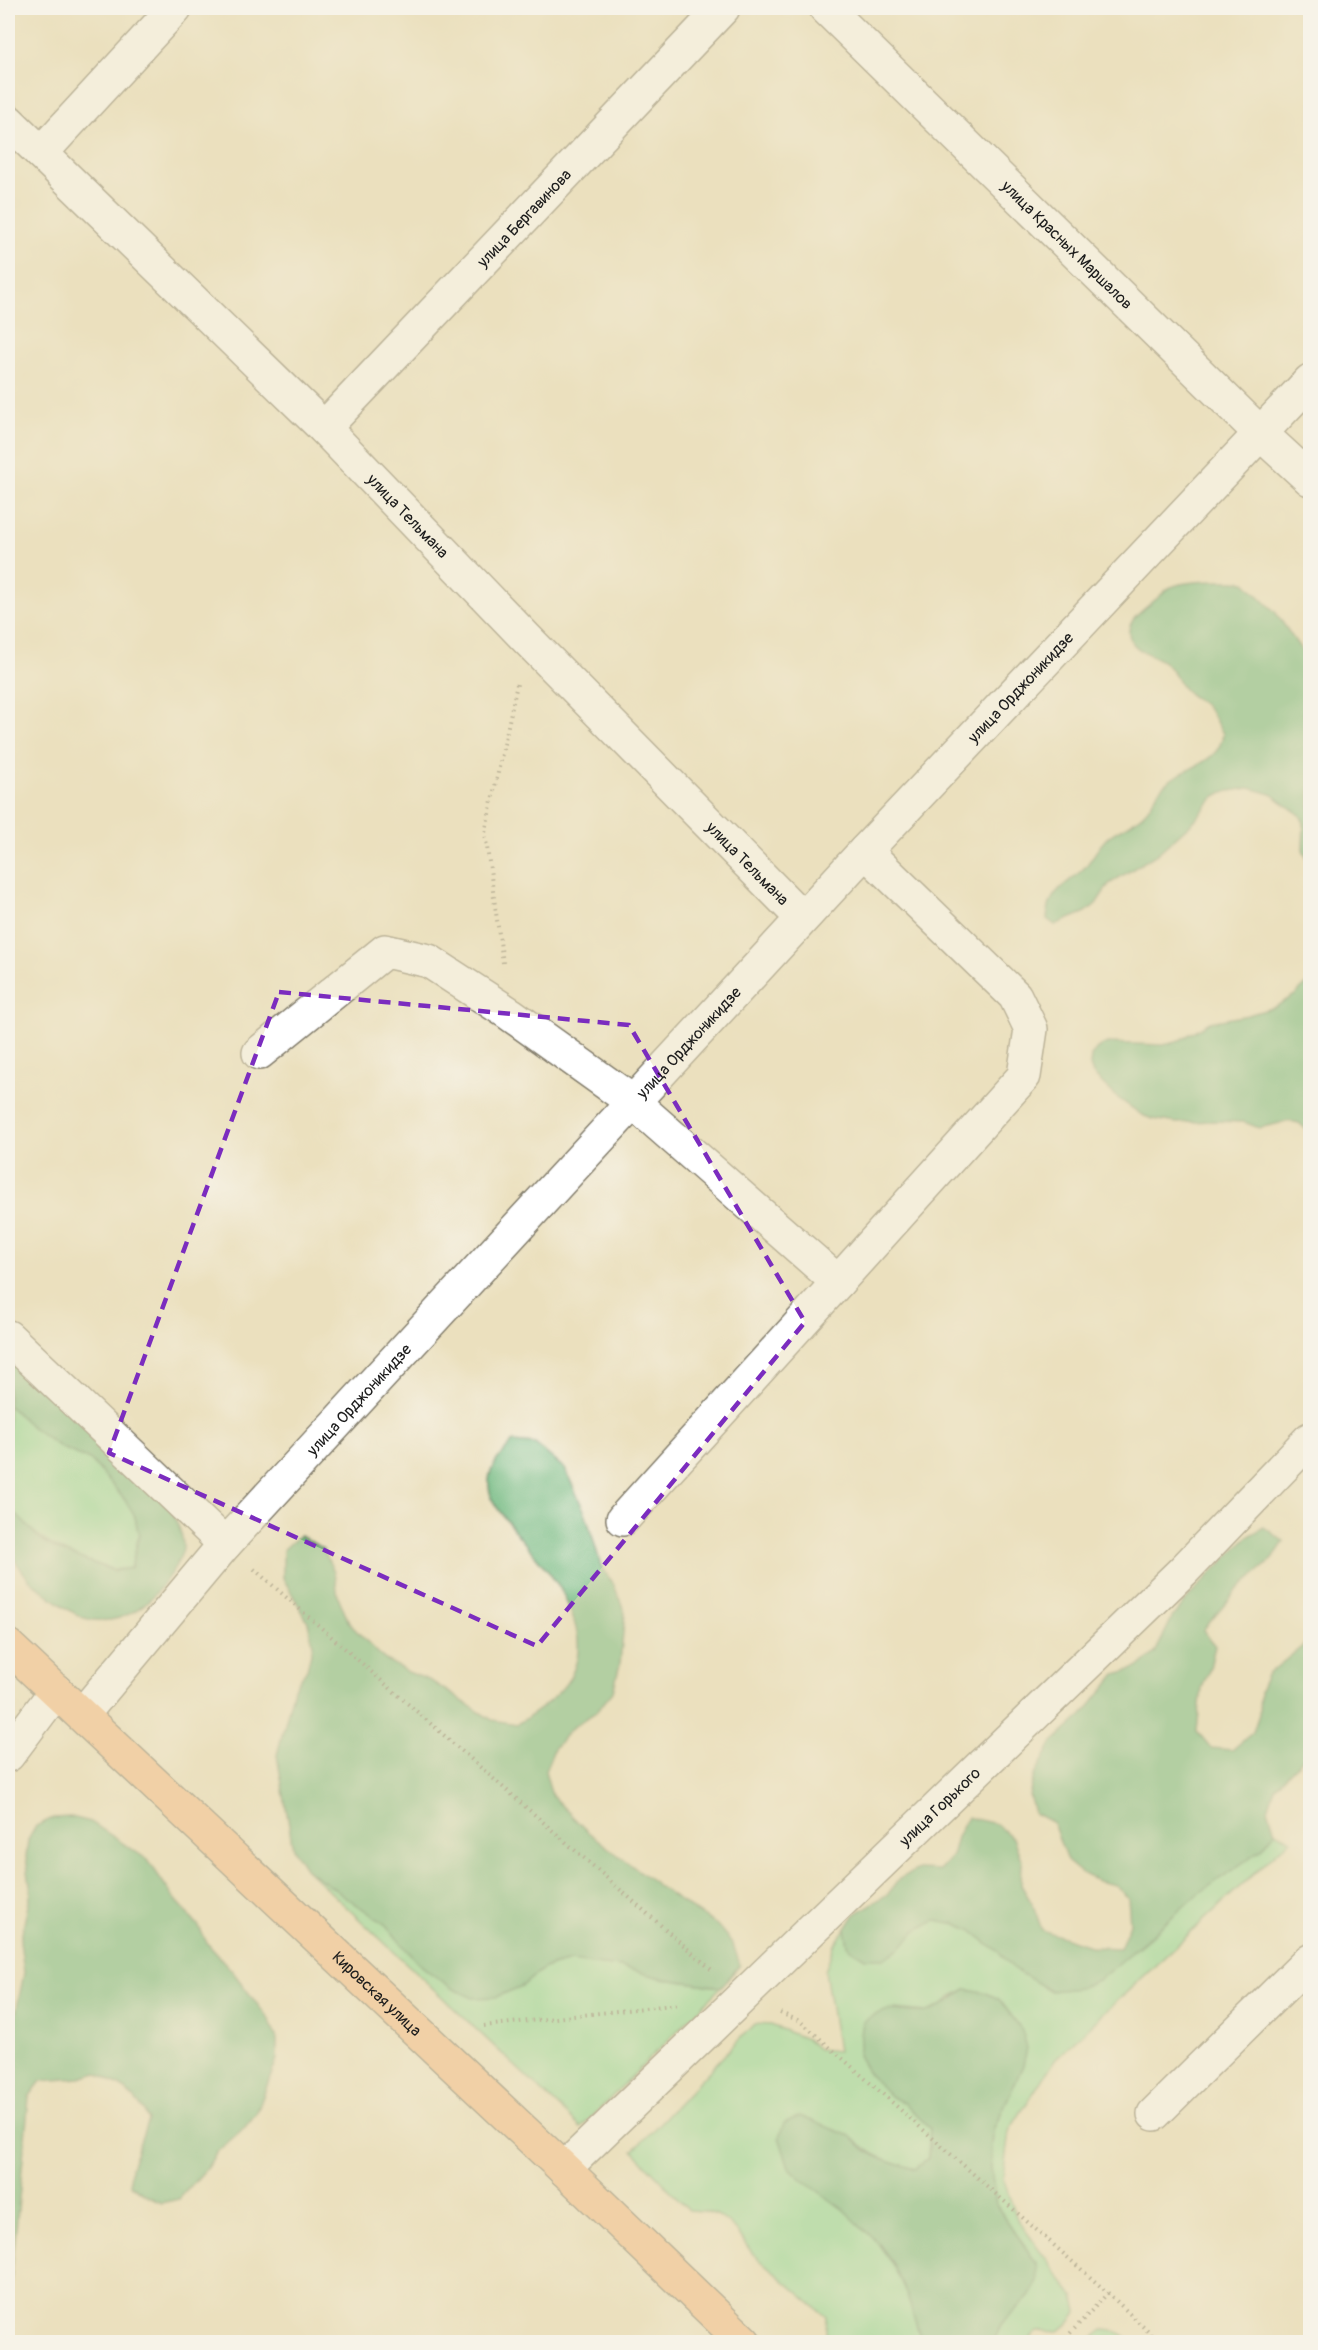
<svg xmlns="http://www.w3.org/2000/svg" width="1318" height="2350" font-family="Pangolin,sans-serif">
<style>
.green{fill:#8bda99;stroke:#547b5a;stroke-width:1.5}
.forest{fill:#70ba81;stroke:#466b4e;stroke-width:1.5}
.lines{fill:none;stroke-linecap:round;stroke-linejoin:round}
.minor-casing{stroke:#847e6d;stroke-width:36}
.major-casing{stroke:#847e6d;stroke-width:36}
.path{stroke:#847e6d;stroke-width:4;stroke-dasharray:1.5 4.5;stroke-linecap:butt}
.minor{stroke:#fff;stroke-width:33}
.major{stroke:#f8bd89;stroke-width:33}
.marked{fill:none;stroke:#7b2cbf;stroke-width:4.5;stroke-dasharray:12 8;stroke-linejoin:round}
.labels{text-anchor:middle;stroke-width:4.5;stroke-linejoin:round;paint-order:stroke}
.street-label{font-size:16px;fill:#1c1c1c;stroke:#f7f3e8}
</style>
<rect width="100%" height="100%" fill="#f7f3e8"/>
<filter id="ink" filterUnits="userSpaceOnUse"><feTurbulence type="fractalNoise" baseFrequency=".0167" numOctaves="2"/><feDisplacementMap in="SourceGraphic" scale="12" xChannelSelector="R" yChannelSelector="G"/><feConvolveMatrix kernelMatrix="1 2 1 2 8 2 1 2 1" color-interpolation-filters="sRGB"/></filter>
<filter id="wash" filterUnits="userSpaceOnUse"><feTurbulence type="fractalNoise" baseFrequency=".008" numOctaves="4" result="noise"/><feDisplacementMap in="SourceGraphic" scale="24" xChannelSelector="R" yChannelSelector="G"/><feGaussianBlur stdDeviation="1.35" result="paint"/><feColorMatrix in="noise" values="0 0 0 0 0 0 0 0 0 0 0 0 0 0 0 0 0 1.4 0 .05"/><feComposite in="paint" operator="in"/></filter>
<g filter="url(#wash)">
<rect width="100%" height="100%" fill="#ebe0be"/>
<g class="green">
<path d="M 8,1405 L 33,1428 L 62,1448 L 92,1461 L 125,1500 L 135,1517 L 139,1536 L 131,1568 C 111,1571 110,1568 91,1562 C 51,1549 36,1537 8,1506 Z"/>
<path d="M 1275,1832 L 1291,1839 L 1055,2059 L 1009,2131 L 1003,2178 L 1017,2219 L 1074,2296 L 1078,2311 C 1073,2318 1065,2329 1057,2331 C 1044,2334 1036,2326 1028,2342 L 994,2342 L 1001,2324 L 1029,2297 L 1037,2282 L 1037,2264 L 996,2205 L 991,2168 L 993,2131 L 1023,2065 L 1022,2030 L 999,1999 L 984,1992 L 966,1989 L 952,1996 L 941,2006 L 927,2012 L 895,2009 L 890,2096 L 904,2103 L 930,2128 L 928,2159 L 915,2169 C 890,2163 870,2155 852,2137 L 803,2180 C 850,2209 886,2242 907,2294 C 913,2310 916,2327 922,2342 L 830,2342 L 826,2332 L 827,2317 L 752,2253 L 737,2231 L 728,2223 L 717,2215 L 704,2211 L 689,2210 L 633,2151 L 754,2024 L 771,2025 L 806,2039 L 818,2049 L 838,2051 L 825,1971 L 834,1945 L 845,1930 L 849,1948 L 902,1946 L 916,1930 L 935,1921 L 954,1923 L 971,1930 L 1000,1953 L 1014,1969 L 1051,1991 L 1098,1980 L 1148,1939 L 1194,1897 L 1262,1849 Z"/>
<path d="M 305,1868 L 386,1925 L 416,1961 L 432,1974 L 522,1986 L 544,1968 L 570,1961 L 621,1967 L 665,1979 L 721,1987 L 581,2128 Z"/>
<path d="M 1103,2330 C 1116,2330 1123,2333 1132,2342 L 1087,2342 Z"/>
</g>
<g class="forest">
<path d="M 1234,581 L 1245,582 L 1276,613 L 1304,654 L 1310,667 L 1310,684 L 1304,714 L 1310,734 L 1310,867 L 1303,849 L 1304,823 L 1300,815 L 1271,794 L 1261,791 L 1249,788 L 1223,792 L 1214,797 L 1195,820 L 1157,854 L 1109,884 L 1096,904 L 1086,912 L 1055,925 L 1047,919 C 1049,887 1068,886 1086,866 C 1094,856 1099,845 1108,837 C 1120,828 1136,823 1146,811 C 1153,803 1156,792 1164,785 C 1182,767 1221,765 1223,733 C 1216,725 1214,714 1206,706 C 1199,700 1190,696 1184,689 C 1177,680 1174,671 1165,663 C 1155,655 1136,652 1131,640 C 1122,622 1144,610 1155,600 C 1160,597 1164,591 1169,588 C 1184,580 1216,581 1234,581 Z"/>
<path d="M 1310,981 L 1310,1133 L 1299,1123 L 1289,1121 L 1259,1128 L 1244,1122 L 1211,1121 L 1177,1123 L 1152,1119 L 1142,1115 L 1118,1098 L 1093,1074 L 1090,1066 L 1091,1056 L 1097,1048 L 1107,1043 L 1163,1045 L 1177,1042 L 1210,1022 L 1248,1015 L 1275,1007 L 1295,995 Z"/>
<path d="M 8,1349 L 170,1509 C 176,1521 184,1534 183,1548 C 182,1556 175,1567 171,1573 C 152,1603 123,1629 84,1618 C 72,1614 37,1587 28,1578 C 20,1569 17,1561 8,1553 L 8,1506 L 41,1540 L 58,1550 L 114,1571 L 131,1568 L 139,1536 L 135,1516 L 125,1500 L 92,1461 L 62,1448 L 33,1428 L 8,1405 Z"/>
<path d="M 513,1442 L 535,1444 L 565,1469 L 586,1515 L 601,1566 L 614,1585 L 625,1613 L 620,1664 L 613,1692 L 596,1712 L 573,1727 L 555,1747 L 545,1771 L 552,1796 L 587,1831 L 610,1849 L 672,1896 L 717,1925 L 733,1944 L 740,1965 L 721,1987 L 665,1979 L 621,1967 L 570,1961 L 544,1968 L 522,1986 L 496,1997 L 473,1998 L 452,1988 L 432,1974 L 416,1961 L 386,1925 L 305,1868 L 293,1849 L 277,1755 L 294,1688 L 307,1669 L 313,1645 L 308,1622 L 283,1578 L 283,1550 L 300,1535 L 323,1549 L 334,1572 L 338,1596 L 349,1623 L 384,1659 L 408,1672 L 431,1681 L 492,1720 L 517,1724 C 563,1696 594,1667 570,1610 C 566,1599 561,1588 553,1578 C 540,1560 524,1543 510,1525 C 500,1512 487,1498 489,1480 C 490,1465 503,1453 513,1442 Z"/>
<path d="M 1264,1527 L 1284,1542 L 1272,1560 L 1239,1588 L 1203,1630 L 1215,1646 L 1210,1668 L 1202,1688 L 1197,1731 L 1211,1748 L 1232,1750 L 1253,1732 L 1259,1714 L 1260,1691 L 1267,1675 L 1310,1640 L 1310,1751 L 1275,1788 L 1268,1809 L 1275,1832 L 1262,1849 L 1194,1897 L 1116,1966 L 1098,1980 L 1079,1988 L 1051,1991 L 1014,1969 L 1000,1953 L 971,1930 L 954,1923 L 935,1921 L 916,1930 L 902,1946 L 885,1958 L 865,1958 L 849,1948 L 845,1930 L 855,1914 L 888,1894 L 899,1879 L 918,1869 L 939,1870 L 952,1856 L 957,1837 L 967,1817 L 996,1824 L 1013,1838 L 1022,1862 L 1021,1885 L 1033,1905 L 1042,1930 L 1093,1947 L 1120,1948 L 1130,1923 L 1128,1898 L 1115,1885 L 1097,1881 L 1080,1872 L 1067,1861 L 1053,1823 L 1034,1813 L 1029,1795 L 1034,1776 L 1053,1742 L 1083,1715 L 1116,1674 L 1137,1668 L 1155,1653 L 1173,1616 L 1197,1588 L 1246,1538 Z"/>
<path d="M 71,1817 L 91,1822 L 148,1860 L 171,1894 L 198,1925 L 207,1943 L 233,1972 L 270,2021 L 277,2039 L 277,2059 L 257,2112 L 245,2127 L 217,2152 L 206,2169 L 179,2199 L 161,2203 L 145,2195 L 130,2184 L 131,2167 L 148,2120 C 138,2095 120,2085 97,2073 L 80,2078 L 41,2081 L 29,2097 L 8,2311 L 8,2041 L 14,2023 L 24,1973 L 20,1941 L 31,1892 L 26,1857 L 28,1840 L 36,1826 L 53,1818 Z"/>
<path d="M 966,1989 L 984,1992 L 999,1999 L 1022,2030 L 1027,2048 L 1023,2065 L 993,2130 L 991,2168 L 996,2205 L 1037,2264 L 1038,2282 L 1029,2297 L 1001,2324 L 994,2342 L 922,2342 L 906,2293 L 892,2262 L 880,2245 L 844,2210 L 803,2180 L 789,2167 L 779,2137 L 784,2123 L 800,2116 L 852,2137 L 865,2150 L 880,2158 L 915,2169 L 928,2159 L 930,2128 L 904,2103 L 890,2096 L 868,2073 L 858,2055 L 863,2022 C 890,2002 897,2014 926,2012 C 941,2010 953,1996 966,1989 Z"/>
</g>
</g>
<g filter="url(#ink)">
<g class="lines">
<defs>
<g id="minor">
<path id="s1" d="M 826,8 L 1260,433 L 1310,479"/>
<path id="s2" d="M 8,121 L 324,428 L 527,639 L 802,918"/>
<path d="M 41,153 L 175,8"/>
<path id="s3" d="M 324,428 L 723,8"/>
<path d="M 259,1053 L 385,951 L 429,961 L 510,1014 L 633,1102 L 838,1282 L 1024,1076 L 1031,1029 L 1015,996 L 865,851"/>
<path d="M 8,1337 L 225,1544"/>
<path d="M 623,1519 L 838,1282"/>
<path id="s4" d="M 82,1715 L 225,1544 L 865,851 L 1310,381"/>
<path d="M 8,1755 L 56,1691"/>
<path d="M 1154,2114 L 1310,1960"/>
<path id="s5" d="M 564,2169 L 1183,1571 L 1310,1439"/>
</g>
<g id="major">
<path id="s6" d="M 8,1646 L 564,2169 L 744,2342"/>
</g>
</defs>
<use href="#minor" class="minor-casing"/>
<use href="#major" class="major-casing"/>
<g class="path">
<path d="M 503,963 L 485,833 L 517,684"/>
<path d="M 254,1569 L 713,1971"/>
<path d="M 780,2013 L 800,2021 L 1108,2293 L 1159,2342"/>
<path d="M 484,2026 L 680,2004"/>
<path d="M 1036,2342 L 1047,2340 L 1056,2342"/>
<path d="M 1062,2342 L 1108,2293"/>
</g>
<use href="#minor" class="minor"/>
<use href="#major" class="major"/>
</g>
</g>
<path d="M0 0H1318V2350H0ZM 279,992 L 629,1025 L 805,1322 L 537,1646 L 109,1453 Z" fill="#ebe0be" fill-opacity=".55" fill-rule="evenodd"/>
<path class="marked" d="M 279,992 L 629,1025 L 805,1322 L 537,1646 L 109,1453 Z"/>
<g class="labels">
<g class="street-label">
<text dy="6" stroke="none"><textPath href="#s3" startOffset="290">улица Бергавинова</textPath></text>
<text dy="6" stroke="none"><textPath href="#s1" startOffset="338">улица Красных Маршалов</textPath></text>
<text dy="6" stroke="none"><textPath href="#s2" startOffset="562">улица Тельмана</textPath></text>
<text dy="6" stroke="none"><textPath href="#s4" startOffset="1392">улица Орджоникидзе</textPath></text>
<text dy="6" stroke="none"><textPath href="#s2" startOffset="1048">улица Тельмана</textPath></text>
<text dy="6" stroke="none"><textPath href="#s4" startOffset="906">улица Орджоникидзе</textPath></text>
<text dy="6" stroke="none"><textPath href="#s4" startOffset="420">улица Орджоникидзе</textPath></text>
<text dy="6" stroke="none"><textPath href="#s5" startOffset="522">улица Горького</textPath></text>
<text dy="6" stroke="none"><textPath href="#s6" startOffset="507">Кировская улица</textPath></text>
</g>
</g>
<rect width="1318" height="2350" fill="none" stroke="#f7f3e8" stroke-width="30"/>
</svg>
